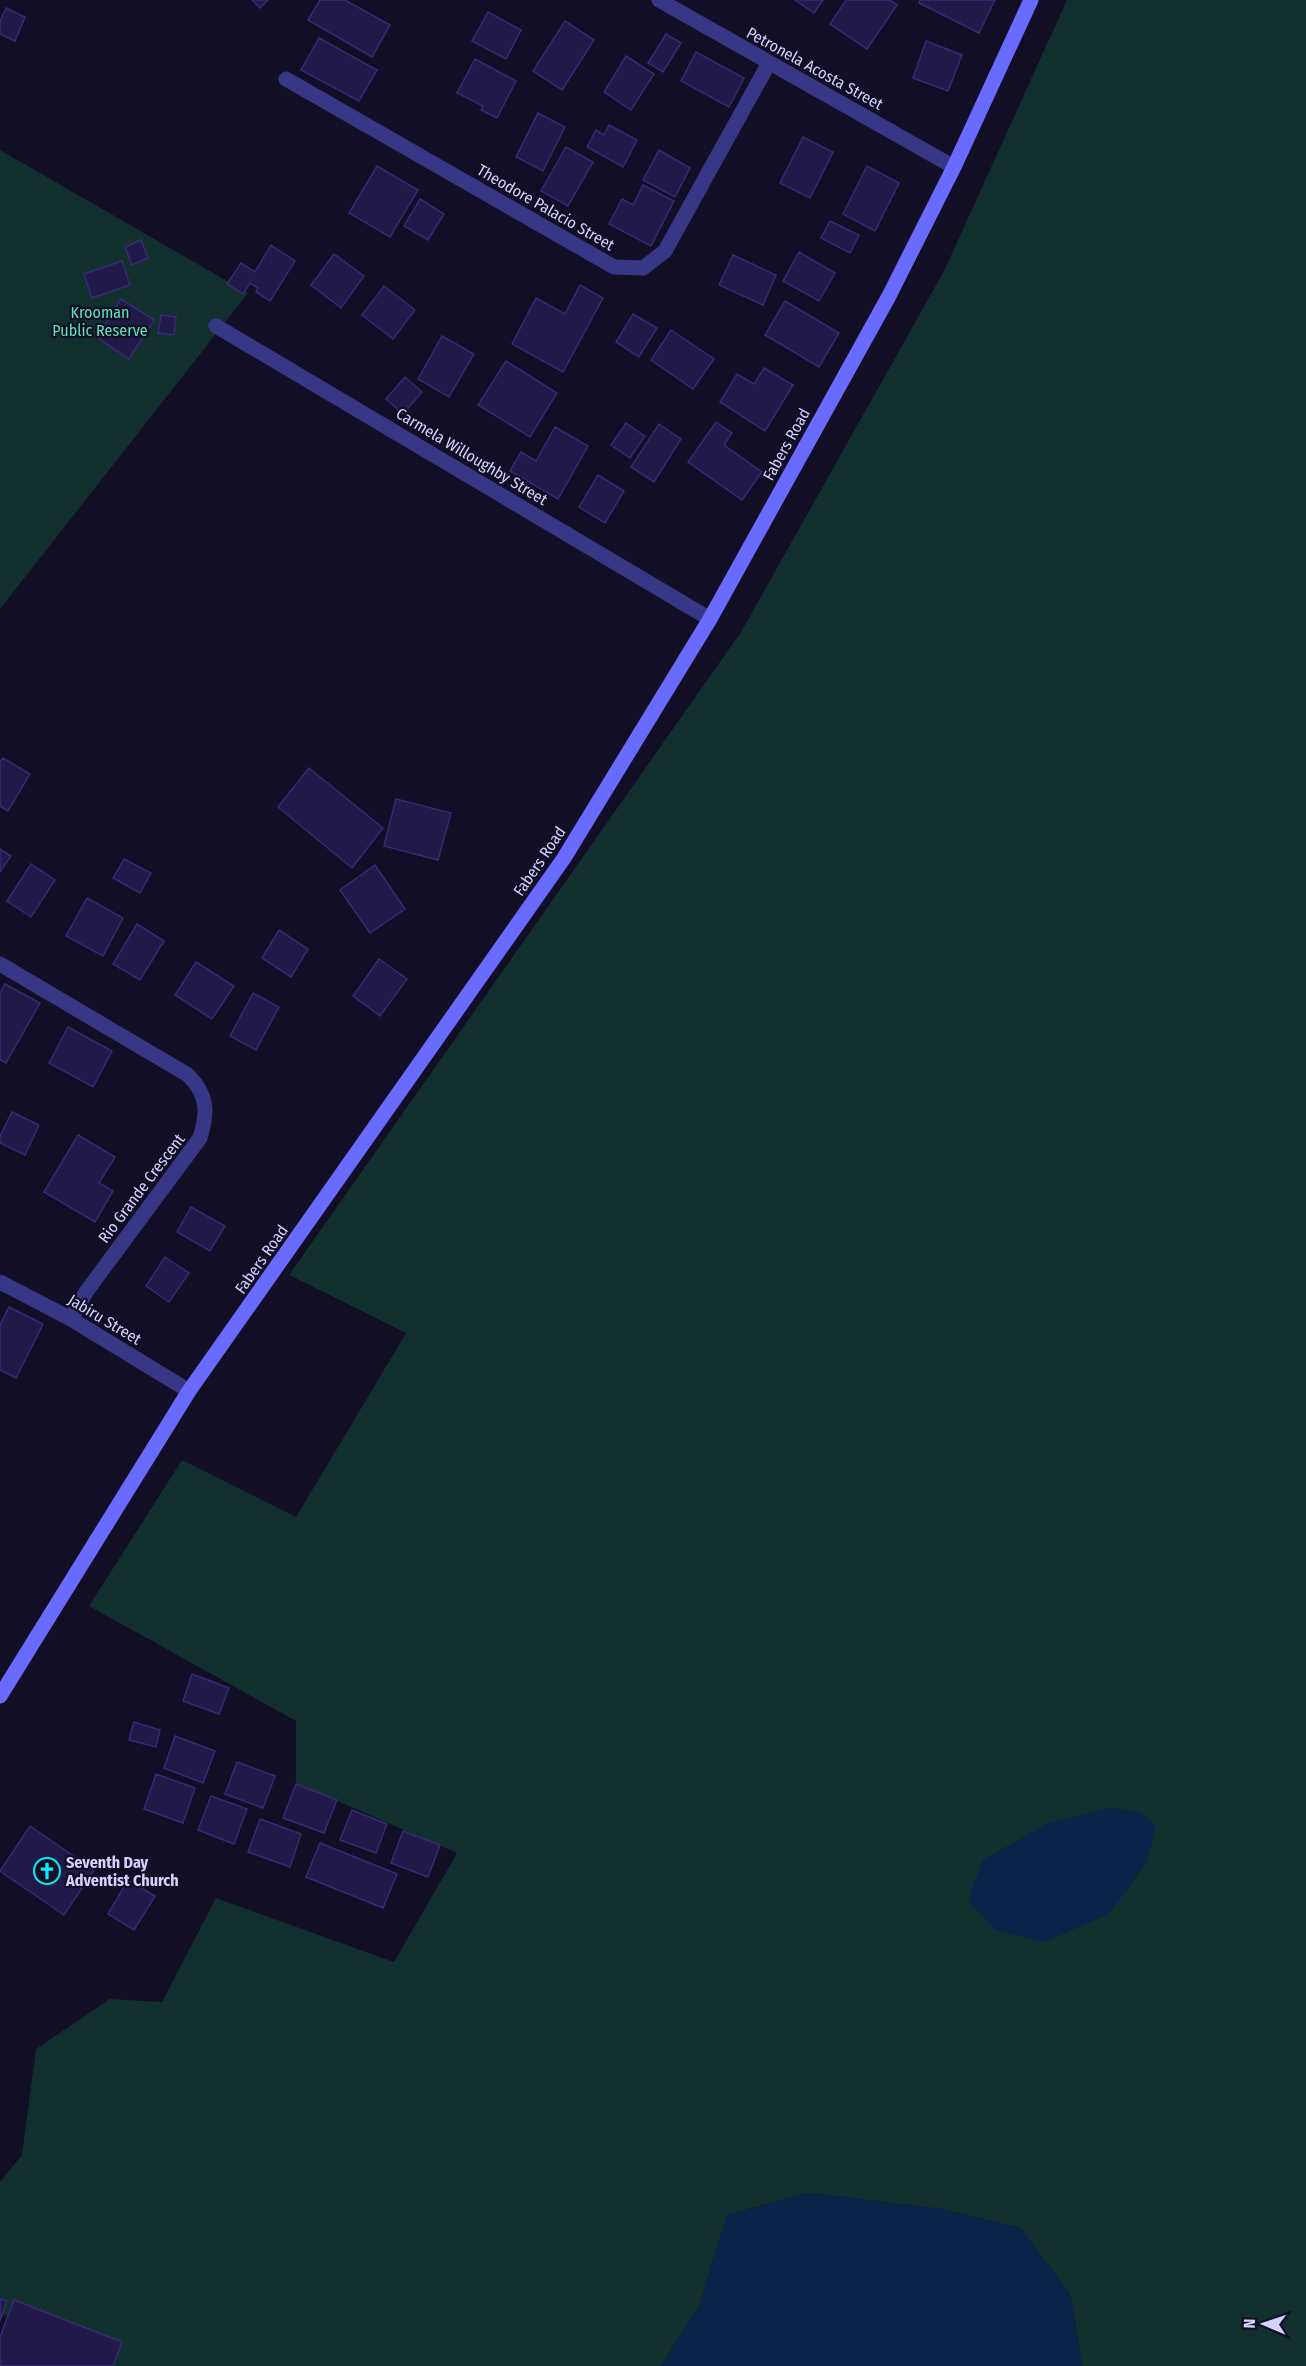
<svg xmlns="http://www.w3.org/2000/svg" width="1306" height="2366" font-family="'Fira Sans Condensed',sans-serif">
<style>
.green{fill:#112f2d}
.water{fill:#0a2348}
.building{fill:#211947;stroke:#362a74;stroke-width:1.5}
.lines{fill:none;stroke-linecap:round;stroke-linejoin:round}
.street{stroke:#373786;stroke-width:15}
.secondary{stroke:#696bff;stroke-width:15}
.labels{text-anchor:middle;stroke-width:4.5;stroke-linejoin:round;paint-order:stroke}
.street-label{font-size:16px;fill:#d5d2ff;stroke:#110e25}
.park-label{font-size:16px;fill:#59e4bc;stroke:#110e25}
.poi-label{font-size:16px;font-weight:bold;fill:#d5d2ff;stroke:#110e25;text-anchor:start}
</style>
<rect width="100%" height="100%" fill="#110e25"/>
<g class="green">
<path d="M 1067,0 L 1306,0 L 1306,2366 L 1082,2366 L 1070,2294 L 1020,2228 L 941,2209 L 808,2193 L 727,2215 L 699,2307 L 661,2366 L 100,2366 L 97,2357 L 0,2313 L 0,2182 L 22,2155 L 36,2049 L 110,1999 L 162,2002 L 216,1898 L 394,1962 L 457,1853 L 296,1783 L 296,1721 L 89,1606 L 182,1460 L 296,1517 L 406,1333 L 289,1275 L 741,632 L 944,271 Z"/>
<path d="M 0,150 L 248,293 L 0,609 Z"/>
</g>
<g class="water">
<path d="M 1110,1808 L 1140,1812 L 1156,1826 L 1147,1862 L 1109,1914 L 1044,1942 L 995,1930 L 968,1900 L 983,1860 L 1048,1823 Z"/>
<path d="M 808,2193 L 941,2209 L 1020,2228 L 1070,2294 L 1082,2366 L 661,2366 L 699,2307 L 727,2215 Z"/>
</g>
<g class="building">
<path d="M 252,0 L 268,0 L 260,8 Z"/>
<path d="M 320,0 L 345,0 L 390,25 L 372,57 L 308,20 Z"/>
<path d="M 795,0 L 823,0 L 814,13 Z"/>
<path d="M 846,0 L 890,0 L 897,5 L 867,49 L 830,24 Z"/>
<path d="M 920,0 L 995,0 L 979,33 L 919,3 Z"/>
<path d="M 6,8 L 25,17 L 15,41 L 0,34 L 0,22 Z"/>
<path d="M 488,12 L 521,30 L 506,59 L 472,41 Z"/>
<path d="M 565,21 L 594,40 L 562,90 L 533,71 Z"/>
<path d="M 666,34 L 681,43 L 663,72 L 648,63 Z"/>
<path d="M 319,38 L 377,70 L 359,101 L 301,70 Z"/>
<path d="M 926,41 L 962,55 L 948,91 L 913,78 Z"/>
<path d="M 696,52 L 744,78 L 729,107 L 681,81 Z"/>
<path d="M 626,56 L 654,74 L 631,110 L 604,92 Z"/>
<path d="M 475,59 L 516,81 L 497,118 L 481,110 L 483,106 L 457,93 Z"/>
<path d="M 538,113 L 565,127 L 543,171 L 516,157 Z"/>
<path d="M 609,125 L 637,140 L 623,167 L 587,147 L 596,130 L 604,135 Z"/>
<path d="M 803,137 L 833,152 L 810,198 L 780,183 Z"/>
<path d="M 566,147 L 593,162 L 568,206 L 541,191 Z"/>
<path d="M 659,150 L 690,168 L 675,197 L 643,180 Z"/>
<path d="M 377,166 L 418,190 L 390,237 L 349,213 Z"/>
<path d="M 867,166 L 899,183 L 875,231 L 843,214 Z"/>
<path d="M 643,185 L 674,201 L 651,246 L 609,224 L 622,199 L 633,205 Z"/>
<path d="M 420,199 L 444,214 L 428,240 L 404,226 Z"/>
<path d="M 830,221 L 859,235 L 850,253 L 821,238 Z"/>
<path d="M 141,240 L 148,258 L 132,265 L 125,247 Z"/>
<path d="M 271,245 L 295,261 L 270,301 L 256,292 L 258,288 L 250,283 L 243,294 L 227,284 L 241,263 L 255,272 Z"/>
<path d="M 799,252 L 835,273 L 819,301 L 783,281 Z"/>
<path d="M 334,254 L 364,276 L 341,308 L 311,285 Z"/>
<path d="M 733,255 L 776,275 L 763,305 L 719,285 Z"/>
<path d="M 122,261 L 130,285 L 92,298 L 84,274 Z"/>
<path d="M 580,285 L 603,298 L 563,372 L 512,344 L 536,298 L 565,314 Z"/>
<path d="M 384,286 L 415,310 L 393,339 L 362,315 Z"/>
<path d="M 121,299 L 154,320 L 129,359 L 97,337 Z"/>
<path d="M 785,301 L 839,333 L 819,367 L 765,335 Z"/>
<path d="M 633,314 L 657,328 L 639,357 L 616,342 Z"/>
<path d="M 161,315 L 176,317 L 174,335 L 158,333 Z"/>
<path d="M 671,330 L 714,359 L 693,389 L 651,360 Z"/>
<path d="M 442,336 L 474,354 L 449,397 L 418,379 Z"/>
<path d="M 506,361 L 557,393 L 530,437 L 478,405 Z"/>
<path d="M 764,368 L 793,385 L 765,431 L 720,402 L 737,374 L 754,384 Z"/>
<path d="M 405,377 L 422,392 L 403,414 L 386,399 Z"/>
<path d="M 716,422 L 732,433 L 724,445 L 762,472 L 742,500 L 688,462 Z"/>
<path d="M 626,423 L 645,436 L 630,458 L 611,445 Z"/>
<path d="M 659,424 L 681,439 L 654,482 L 631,467 Z"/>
<path d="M 555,427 L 588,446 L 558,499 L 510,471 L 521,452 L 536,461 Z"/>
<path d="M 598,475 L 624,491 L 605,523 L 579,507 Z"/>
<path d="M 3,758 L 30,774 L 8,811 L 0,806 L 0,762 Z"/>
<path d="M 309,768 L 383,828 L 352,868 L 278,807 Z"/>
<path d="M 396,799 L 451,813 L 438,860 L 384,846 Z"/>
<path d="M 0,849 L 11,856 L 0,872 Z"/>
<path d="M 124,859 L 151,873 L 140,893 L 113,878 Z"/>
<path d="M 31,864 L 55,880 L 31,917 L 7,901 Z"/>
<path d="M 375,865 L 405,909 L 370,933 L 340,890 Z"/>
<path d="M 87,898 L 123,918 L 103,956 L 66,936 Z"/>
<path d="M 137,924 L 164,941 L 140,980 L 113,964 Z"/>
<path d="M 279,930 L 308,949 L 291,977 L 262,958 Z"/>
<path d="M 379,959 L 407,979 L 380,1016 L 353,996 Z"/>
<path d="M 196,962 L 234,986 L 212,1019 L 175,995 Z"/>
<path d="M 5,984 L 40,1003 L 6,1063 L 0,1060 L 0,993 Z"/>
<path d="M 253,993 L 279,1007 L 256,1050 L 230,1036 Z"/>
<path d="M 68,1027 L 112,1051 L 93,1087 L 49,1063 Z"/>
<path d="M 12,1112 L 39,1125 L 25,1155 L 0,1143 L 0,1136 Z"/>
<path d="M 78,1135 L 115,1157 L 99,1183 L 113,1191 L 95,1222 L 44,1192 Z"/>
<path d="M 191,1207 L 225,1226 L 210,1251 L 177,1232 Z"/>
<path d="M 165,1257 L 189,1273 L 169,1302 L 146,1286 Z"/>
<path d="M 9,1307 L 43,1324 L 16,1378 L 0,1370 L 0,1325 Z"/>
<path d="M 192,1674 L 229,1688 L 219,1714 L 183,1701 Z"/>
<path d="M 134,1722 L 160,1730 L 156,1747 L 129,1740 Z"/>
<path d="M 175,1736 L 215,1751 L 203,1783 L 164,1768 Z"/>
<path d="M 237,1762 L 275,1776 L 263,1808 L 225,1794 Z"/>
<path d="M 156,1774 L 195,1788 L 183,1823 L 144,1809 Z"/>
<path d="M 296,1784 L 337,1800 L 324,1833 L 283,1818 Z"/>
<path d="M 211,1796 L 247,1809 L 234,1844 L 198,1830 Z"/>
<path d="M 352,1810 L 387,1824 L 376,1853 L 340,1840 Z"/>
<path d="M 260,1819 L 301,1834 L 290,1867 L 248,1852 Z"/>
<path d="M 30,1826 L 94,1870 L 64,1915 L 0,1871 Z"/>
<path d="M 403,1831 L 440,1845 L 428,1877 L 391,1863 Z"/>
<path d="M 320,1843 L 397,1874 L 383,1908 L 306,1877 Z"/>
<path d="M 128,1880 L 155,1896 L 134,1930 L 108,1914 Z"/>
<path d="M 0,2299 L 7,2301 L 0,2321 Z"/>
<path d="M 14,2300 L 122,2342 L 113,2366 L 0,2366 L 0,2337 Z"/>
</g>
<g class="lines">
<g class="street">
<path d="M 659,0 L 954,167"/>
<path d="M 286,79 L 614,267 L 643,268 L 665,251 L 769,63"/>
<path d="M 216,326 L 710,619"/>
<path d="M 0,964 L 188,1075 C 208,1095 208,1112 200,1138 L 86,1292 L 71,1319"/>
<path d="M 0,1282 L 71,1319 L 189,1391"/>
</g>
<path class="secondary" d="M 0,1696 L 189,1391 L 564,858 L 710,619 L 889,296 L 954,167 L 1031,0"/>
</g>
<defs>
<symbol id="church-ring" viewBox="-11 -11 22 22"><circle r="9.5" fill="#110e25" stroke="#00edfd" stroke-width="1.5"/><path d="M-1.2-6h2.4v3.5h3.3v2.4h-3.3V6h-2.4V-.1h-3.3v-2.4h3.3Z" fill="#00edfd"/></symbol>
</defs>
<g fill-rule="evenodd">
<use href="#church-ring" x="32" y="1856" width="30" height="30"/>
</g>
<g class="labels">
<g class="street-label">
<text transform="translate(815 68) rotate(29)" y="6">Petronela Acosta Street</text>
<text transform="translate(546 207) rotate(30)" y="6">Theodore Palacio Street</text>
<text transform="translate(786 444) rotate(-61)" y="6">Fabers Road</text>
<text transform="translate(472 456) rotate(31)" y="6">Carmela Willoughby Street</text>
<text transform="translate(539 861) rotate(-56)" y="6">Fabers Road</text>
<text transform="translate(141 1188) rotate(-53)" y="6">Rio Grande Crescent</text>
<text transform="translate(261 1259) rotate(-55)" y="6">Fabers Road</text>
<text transform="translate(105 1319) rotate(31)" y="6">Jabiru Street</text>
</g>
<g class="park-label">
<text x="100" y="318">Krooman<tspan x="100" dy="18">Public Reserve</tspan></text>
</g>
<g class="poi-label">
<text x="66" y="1868">Seventh Day<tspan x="66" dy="18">Adventist Church</tspan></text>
</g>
</g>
<g transform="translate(1264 2324) rotate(272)" stroke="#110e25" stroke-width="4.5" paint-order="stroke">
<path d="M0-4.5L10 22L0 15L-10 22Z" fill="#d5d2ff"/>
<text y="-9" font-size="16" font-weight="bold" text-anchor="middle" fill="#d5d2ff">N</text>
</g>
</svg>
